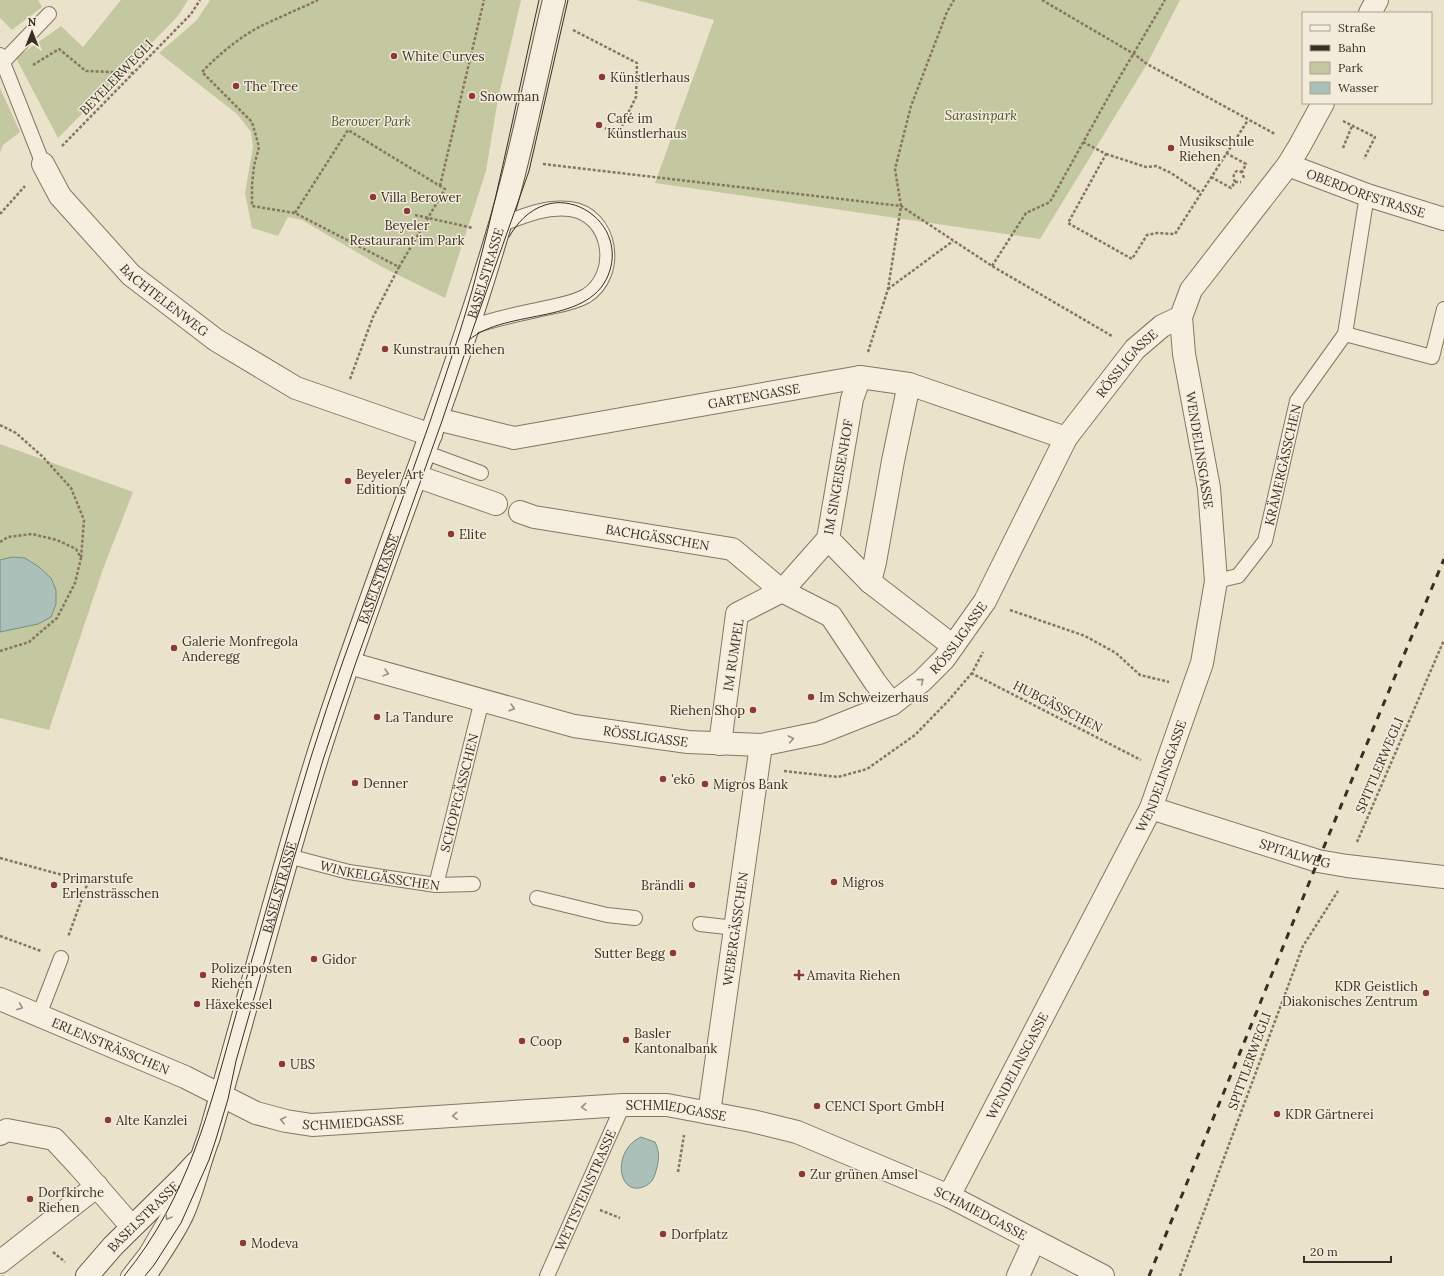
<svg xmlns="http://www.w3.org/2000/svg" width="1444" height="1276" font-family="Lora,serif">
<style>
.green{fill:#c4c8a0}
.water{fill:#acc0ba;stroke:#738e87}
.lines{fill:none;stroke-linecap:round;stroke-linejoin:round}
.lane-casing{stroke:#867561;stroke-width:16}
.street-casing{stroke:#867561;stroke-width:24}
.secondary-casing{stroke:#685644;stroke-width:24}
.path{stroke:#867561;stroke-width:2.5;stroke-dasharray:3 2;stroke-linecap:butt}
.lane{stroke:#f6efdf;stroke-width:14}
.street{stroke:#f6efdf;stroke-width:22}
.secondary{stroke:#f6efdf;stroke-width:22}
.tram{stroke:#392e23;stroke-width:1}
.rail{stroke:#392e23;stroke-width:3;stroke-dasharray:7 7;stroke-linecap:butt}
.oneway{stroke:#988e81}
.poi-dot{fill:#8f3838;stroke:#f3ecdb;stroke-width:1.5}
.labels{text-anchor:middle;stroke-width:3;stroke-linejoin:round;paint-order:stroke}
.poi-label{font-size:13px;fill:#392e23;stroke:#f3ecdb;text-anchor:start}
.street-label{font-size:13px;fill:#392e23;stroke:#f3ecdb}
.park-label{font-size:13px;font-style:italic;fill:#49532c;stroke:#f3ecdb}
</style>
<rect width="100%" height="100%" fill="#ebe2cc"/>
<g class="green">
<path d="M 0,0 L 38,0 L 42,7 L 12,30 L 0,18 Z"/>
<path d="M 121,0 L 188,0 L 178,16 L 58,138 L 16,58 L 61,26 L 83,47 Z"/>
<path d="M 210,0 L 521,0 L 498,99 L 486,171 L 445,298 L 382,267 L 302,220 L 288,217 L 278,236 L 252,228 L 245,193 L 253,147 L 251,132 L 237,114 L 159,53 L 197,20 Z"/>
<path d="M 636,0 L 1180,0 L 1147,64 L 1040,239 L 655,183 L 714,20 Z"/>
<path d="M 0,88 L 20,132 L 3,145 L 0,153 Z"/>
<path d="M 0,444 L 133,492 L 103,569 L 49,730 L 0,718 Z"/>
</g>
<g class="water">
<path d="M 12,557 L 25,558 L 39,567 L 51,578 L 56,590 L 56,604 L 51,617 L 38,624 L 0,632 L 0,560 Z"/>
<path d="M 641,1137 L 655,1142 C 660,1152 659,1161 656,1171 C 654,1179 651,1184 643,1187 C 617,1196 612,1150 641,1137 Z"/>
</g>
<g class="lines">
<defs>
<g id="lane">
<path d="M 0,55 L 43,164"/>
<path d="M 3,62 L 49,14"/>
<path d="M 466,329 C 491,319 519,314 546,308 C 559,305 574,303 586,296 C 621,274 611,214 570,209 C 545,206 523,216 500,225"/>
<path d="M 1345,334 L 1432,357 L 1444,309"/>
<path d="M 424,452 L 481,473"/>
<path id="s1" d="M 1216,581 L 1238,576 L 1265,541 L 1297,401 L 1345,334 L 1367,195"/>
<path id="s2" d="M 288,856 L 349,872 L 436,885 L 473,884"/>
<path id="s3" d="M 436,885 L 482,700"/>
<path d="M 537,898 L 607,915 L 635,918"/>
<path d="M 700,924 L 735,928"/>
<path d="M 39,1015 L 61,958"/>
<path d="M 128,1276 L 146,1253 L 183,1190"/>
<path id="s4" d="M 547,1276 L 623,1105"/>
</g>
<g id="street">
<path d="M 1370,13 L 1377,0"/>
<path id="s5" d="M 43,164 L 60,196 L 131,275 L 216,340 L 296,388 L 431,435"/>
<path id="s6" d="M 1288,165 L 1367,195 L 1444,219"/>
<path d="M 860,377 L 852,399 L 828,539 L 782,591 L 831,616 L 875,682 L 892,704"/>
<path id="s7" d="M 437,419 L 514,438 L 860,377 L 909,384 L 1066,438"/>
<path d="M 416,476 L 496,504"/>
<path id="s8" d="M 520,512 L 534,517 L 732,549 L 782,591 L 737,614 L 720,744"/>
<path d="M 828,539 L 870,582 L 953,646"/>
<path d="M 870,582 L 875,562 L 893,461 L 909,384"/>
<path id="s9" d="M 349,663 L 574,726 L 688,742 L 761,745 L 819,733 L 892,704 L 922,681 L 944,659 L 985,601 L 1066,438 L 1135,349 L 1162,326 L 1181,317"/>
<path id="s10" d="M 1151,808 L 1318,861 L 1347,866 L 1444,877"/>
<path id="s11" d="M 0,999 L 185,1077 L 256,1113 L 286,1121 L 312,1125 L 623,1105 L 667,1105 L 752,1121 L 797,1132 L 949,1196 L 1103,1276"/>
<path id="s12" d="M 709,1113 L 761,745"/>
<path d="M 0,1134 L 7,1130 L 54,1139 L 79,1166 L 132,1227"/>
<path id="s13" d="M 949,1196 L 1151,808 L 1202,663 L 1216,581 L 1209,488 L 1184,354 L 1181,317 L 1191,290 L 1288,165 L 1299,147 L 1323,103"/>
<path d="M 0,1262 L 97,1186"/>
<path d="M 1018,1276 L 1034,1241"/>
</g>
<g id="secondary">
<path id="s14" d="M 87,1276 L 113,1246 L 184,1176 L 197,1162"/>
<path id="s15" d="M 144,1276 L 148,1271 C 160,1252 174,1233 183,1213 C 194,1188 199,1162 209,1137 C 246,1011 278,883 317,758 C 372,583 444,414 496,238 C 520,160 535,80 554,0"/>
</g>
</defs>
<use href="#lane" class="lane-casing"/>
<use href="#street" class="street-casing"/>
<use href="#secondary" class="secondary-casing"/>
<g class="path">
<path d="M 1042,0 L 1134,54 L 1147,64 L 1275,134"/>
<path d="M 573,30 L 637,63 L 636,97 L 618,134 L 605,128"/>
<path d="M 33,65 L 59,49 L 86,71 L 134,73"/>
<path d="M 1343,121 L 1375,137 L 1364,159"/>
<path d="M 1083,142 L 1106,154 L 1068,223 L 1132,259 L 1147,235 L 1157,233 L 1175,234 L 1248,120"/>
<path d="M 62,146 L 191,14 L 200,0"/>
<path d="M 1343,148 L 1352,126"/>
<path d="M 1226,153 L 1246,164 L 1242,172 L 1244,178"/>
<path d="M 1106,154 L 1146,167 L 1156,166 L 1171,173 L 1201,193"/>
<path d="M 543,164 L 901,206 L 992,266 L 1112,336"/>
<path d="M 1211,177 L 1231,188 L 1235,182 L 1241,182"/>
<path d="M 1235,182 C 1233,178 1233,173 1237,171 L 1242,172"/>
<path d="M 440,186 L 484,0"/>
<path d="M 295,213 L 348,130 L 445,189 L 399,267 L 295,213 L 252,206 L 252,185 L 254,166 L 259,147 L 252,122 L 202,72 C 219,54 240,37 261,26 C 280,17 299,9 318,0"/>
<path d="M 0,214 L 25,186"/>
<path d="M 415,215 L 473,228"/>
<path d="M 992,266 L 1026,213 L 1050,202 L 1115,85 L 1165,0"/>
<path d="M 888,289 L 953,241"/>
<path d="M 868,352 L 888,289 L 901,206 L 895,169 L 911,106 L 947,12 L 954,0"/>
<path d="M 350,379 L 373,317 L 399,267"/>
<path d="M 0,425 L 16,433 L 43,457 L 71,488 L 84,520 L 81,558"/>
<path d="M 0,542 L 8,537 L 32,534 L 57,540 L 76,549 L 81,558 L 75,583 L 57,618 L 29,642 L 0,651"/>
<path d="M 1010,610 L 1085,636 L 1116,653 L 1140,675 L 1169,682"/>
<path d="M 971,673 L 1141,760"/>
<path d="M 784,771 L 838,777 L 867,769 L 915,735 L 948,701 L 972,673 L 983,652"/>
<path d="M 1357,842 L 1444,640"/>
<path d="M 0,858 L 88,882 L 68,937"/>
<path d="M 0,936 L 41,951"/>
<path d="M 678,1172 L 684,1135"/>
<path d="M 600,1210 L 620,1218"/>
<path d="M 53,1252 L 65,1262"/>
<path d="M 1180,1276 L 1303,946 L 1338,891"/>
</g>
<use href="#lane" class="lane"/>
<use href="#street" class="street"/>
<use href="#secondary" class="secondary"/>
<g class="tram">
<path d="M 469,340 C 507,307 593,327 610,270 C 613,260 613,250 610,240 C 602,214 572,196 545,205 C 529,210 517,223 509,237"/>
<path d="M 124,1276 C 189,1197 210,1107 237,1011 C 262,926 285,841 311,757 C 351,628 404,503 446,374 C 458,338 470,301 479,264 C 502,177 519,88 539,0"/>
<path d="M 145,1276 L 154,1265 L 181,1223 L 209,1160 L 216,1139 L 228,1099 L 236,1061 L 294,858 L 323,760 L 355,665 L 442,421 L 474,326 L 529,171 L 568,0"/>
</g>
<path class="rail" d="M 1149,1276 L 1318,861 L 1444,559"/>
</g>
<defs><path id="oneway-chevron" d="M-2-3.5L2.5 0L-2 3.5" fill="none" stroke-width="1.6" stroke-linecap="round" stroke-linejoin="round"/></defs>
<g class="oneway">
<use href="#oneway-chevron" transform="translate(386 673) rotate(15)"/>
<use href="#oneway-chevron" transform="translate(921 681) rotate(-41)"/>
<use href="#oneway-chevron" transform="translate(512 708) rotate(16)"/>
<use href="#oneway-chevron" transform="translate(791 739) rotate(-11)"/>
<use href="#oneway-chevron" transform="translate(20 1007) rotate(23)"/>
<use href="#oneway-chevron" transform="translate(584 1107) rotate(176)"/>
<use href="#oneway-chevron" transform="translate(455 1116) rotate(176)"/>
<use href="#oneway-chevron" transform="translate(283 1120) rotate(-167)"/>
<use href="#oneway-chevron" transform="translate(168 1217) rotate(120)"/>
</g>
<g class="poi-dot">
<circle cx="394" cy="56" r="4"/>
<circle cx="602" cy="77" r="4"/>
<circle cx="236" cy="86" r="4"/>
<circle cx="472" cy="96" r="4"/>
<circle cx="599" cy="125" r="4"/>
<circle cx="1171" cy="148" r="4"/>
<circle cx="373" cy="197" r="4"/>
<circle cx="407" cy="211" r="4"/>
<circle cx="385" cy="349" r="4"/>
<circle cx="348" cy="481" r="4"/>
<circle cx="451" cy="534" r="4"/>
<circle cx="174" cy="648" r="4"/>
<circle cx="811" cy="697" r="4"/>
<circle cx="753" cy="710" r="4"/>
<circle cx="377" cy="717" r="4"/>
<circle cx="663" cy="779" r="4"/>
<circle cx="355" cy="783" r="4"/>
<circle cx="705" cy="784" r="4"/>
<circle cx="834" cy="882" r="4"/>
<circle cx="54" cy="885" r="4"/>
<circle cx="692" cy="885" r="4"/>
<circle cx="673" cy="953" r="4"/>
<circle cx="314" cy="959" r="4"/>
<circle cx="203" cy="975" r="4"/>
<path d="M797 969h4v4h4v4h-4v4h-4v-4h-4v-4h4z"/>
<circle cx="1426" cy="993" r="4"/>
<circle cx="197" cy="1004" r="4"/>
<circle cx="626" cy="1040" r="4"/>
<circle cx="522" cy="1041" r="4"/>
<circle cx="282" cy="1064" r="4"/>
<circle cx="817" cy="1106" r="4"/>
<circle cx="1277" cy="1114" r="4"/>
<circle cx="108" cy="1120" r="4"/>
<circle cx="802" cy="1174" r="4"/>
<circle cx="30" cy="1199" r="4"/>
<circle cx="663" cy="1234" r="4"/>
<circle cx="243" cy="1243" r="4"/>
</g>
<g class="labels">
<g class="poi-label">
<text x="402" y="61">White Curves</text>
<text x="610" y="82">Künstlerhaus</text>
<text x="244" y="91">The Tree</text>
<text x="480" y="101">Snowman</text>
<text x="607" y="123">Café im<tspan x="607" dy="15">Künstlerhaus</tspan></text>
<text x="1179" y="146">Musikschule<tspan x="1179" dy="15">Riehen</tspan></text>
<text x="381" y="202">Villa Berower</text>
<text x="407" y="230" text-anchor="middle">Beyeler<tspan x="407" dy="15">Restaurant im Park</tspan></text>
<text x="393" y="354">Kunstraum Riehen</text>
<text x="356" y="479">Beyeler Art<tspan x="356" dy="15">Editions</tspan></text>
<text x="459" y="539">Elite</text>
<text x="182" y="646">Galerie Monfregola<tspan x="182" dy="15">Anderegg</tspan></text>
<text x="819" y="702">Im Schweizerhaus</text>
<text x="745" y="715" text-anchor="end">Riehen Shop</text>
<text x="385" y="722">La Tandure</text>
<text x="671" y="784">'ekō</text>
<text x="363" y="788">Denner</text>
<text x="713" y="789">Migros Bank</text>
<text x="62" y="883">Primarstufe<tspan x="62" dy="15">Erlensträsschen</tspan></text>
<text x="842" y="887">Migros</text>
<text x="684" y="890" text-anchor="end">Brändli</text>
<text x="665" y="958" text-anchor="end">Sutter Begg</text>
<text x="322" y="964">Gidor</text>
<text x="211" y="973">Polizeiposten<tspan x="211" dy="15">Riehen</tspan></text>
<text x="807" y="980">Amavita Riehen</text>
<text x="1418" y="991" text-anchor="end">KDR Geistlich<tspan x="1418" dy="15">Diakonisches Zentrum</tspan></text>
<text x="205" y="1009">Häxekessel</text>
<text x="634" y="1038">Basler<tspan x="634" dy="15">Kantonalbank</tspan></text>
<text x="530" y="1046">Coop</text>
<text x="290" y="1069">UBS</text>
<text x="825" y="1111">CENCI Sport GmbH</text>
<text x="1285" y="1119">KDR Gärtnerei</text>
<text x="116" y="1125">Alte Kanzlei</text>
<text x="810" y="1179">Zur grünen Amsel</text>
<text x="38" y="1197">Dorfkirche<tspan x="38" dy="15">Riehen</tspan></text>
<text x="671" y="1239">Dorfplatz</text>
<text x="251" y="1248">Modeva</text>
</g>
<g class="street-label">
<text transform="translate(116 77) rotate(-46)" y="5">BEYELERWEGLI</text>
<text dy="5" stroke="none"><textPath href="#s6" startOffset="83">OBERDORFSTRASSE</textPath></text>
<text dy="5" stroke="none"><textPath href="#s15" startOffset="1062">BASELSTRASSE</textPath></text>
<text dy="5" stroke="none"><textPath href="#s5" startOffset="184">BACHTELENWEG</textPath></text>
<text dy="5" stroke="none"><textPath href="#s9" startOffset="978">RÖSSLIGASSE</textPath></text>
<text dy="5" stroke="none"><textPath href="#s7" startOffset="323">GARTENGASSE</textPath></text>
<text transform="translate(1200 450) rotate(81)" y="5">WENDELINSGASSE</text>
<text dy="5" stroke="none"><textPath href="#s1" startOffset="145">KRÄMERGÄSSCHEN</textPath></text>
<text transform="translate(838 477) rotate(-80)" y="5">IM SINGEISENHOF</text>
<text dy="5" stroke="none"><textPath href="#s8" startOffset="140">BACHGÄSSCHEN</textPath></text>
<text dy="5" stroke="none"><textPath href="#s15" startOffset="738">BASELSTRASSE</textPath></text>
<text dy="5" stroke="none"><textPath href="#s9" startOffset="654">RÖSSLIGASSE</textPath></text>
<text transform="translate(733 655) rotate(-81)" y="5">IM RUMPEL</text>
<text transform="translate(1058 706) rotate(27)" y="5">HUBGÄSSCHEN</text>
<text dy="5" stroke="none"><textPath href="#s9" startOffset="306">RÖSSLIGASSE</textPath></text>
<text transform="translate(1379 765) rotate(-67)" y="5">SPITTLERWEGLI</text>
<text dy="5" stroke="none"><textPath href="#s13" startOffset="471">WENDELINSGASSE</textPath></text>
<text dy="5" stroke="none"><textPath href="#s3" startOffset="95">SCHOPFGÄSSCHEN</textPath></text>
<text dy="5" stroke="none"><textPath href="#s10" startOffset="151">SPITALWEG</textPath></text>
<text dy="5" stroke="none"><textPath href="#s2" startOffset="94">WINKELGÄSSCHEN</textPath></text>
<text dy="5" stroke="none"><textPath href="#s15" startOffset="414">BASELSTRASSE</textPath></text>
<text dy="5" stroke="none"><textPath href="#s12" startOffset="186">WEBERGÄSSCHEN</textPath></text>
<text dy="5" stroke="none"><textPath href="#s11" startOffset="120">ERLENSTRÄSSCHEN</textPath></text>
<text transform="translate(1249 1061) rotate(-70)" y="5">SPITTLERWEGLI</text>
<text dy="5" stroke="none"><textPath href="#s13" startOffset="147">WENDELINSGASSE</textPath></text>
<text dy="5" stroke="none"><textPath href="#s11" startOffset="703">SCHMIEDGASSE</textPath></text>
<text dy="5" stroke="none"><textPath href="#s11" startOffset="379">SCHMIEDGASSE</textPath></text>
<text dy="5" stroke="none"><textPath href="#s4" startOffset="94">WETTSTEINSTRASSE</textPath></text>
<text dy="5" stroke="none"><textPath href="#s11" startOffset="1027">SCHMIEDGASSE</textPath></text>
<text dy="5" stroke="none"><textPath href="#s14" startOffset="82">BASELSTRASSE</textPath></text>
</g>
<g class="park-label">
<text x="981" y="120">Sarasinpark</text>
<text x="371" y="126">Berower Park</text>
</g>
</g>
<rect x="1302" y="12" width="130" height="92" fill="#f3ecdb" stroke="#a9a091"/>
<rect x="1310" y="25" width="20" height="6" fill="#f6efdf" stroke="#a9a091"/>
<text x="1338" y="32" font-size="12" fill="#392e23">Straße</text>
<rect x="1310" y="45" width="20" height="6" fill="#392e23" stroke="#a9a091"/>
<text x="1338" y="52" font-size="12" fill="#392e23">Bahn</text>
<rect x="1310" y="62" width="20" height="12" fill="#c4c8a0" stroke="#a9a091"/>
<text x="1338" y="72" font-size="12" fill="#392e23">Park</text>
<rect x="1310" y="82" width="20" height="12" fill="#acc0ba" stroke="#a9a091"/>
<text x="1338" y="92" font-size="12" fill="#392e23">Wasser</text>
<g transform="translate(32 32)" stroke="#f3ecdb" stroke-width="3" paint-order="stroke">
<path d="M0-3L7 15L0 10L-7 15Z" fill="#392e23"/>
<text y="-6" font-size="11" font-weight="bold" text-anchor="middle" fill="#392e23">N</text>
</g>
<path d="M1304 1256v6h87v-6" fill="none" stroke="#392e23" stroke-width="2"/>
<text x="1310" y="1256" font-size="12" fill="#392e23" stroke="#f3ecdb" stroke-width="3" paint-order="stroke">20 m</text>
</svg>
